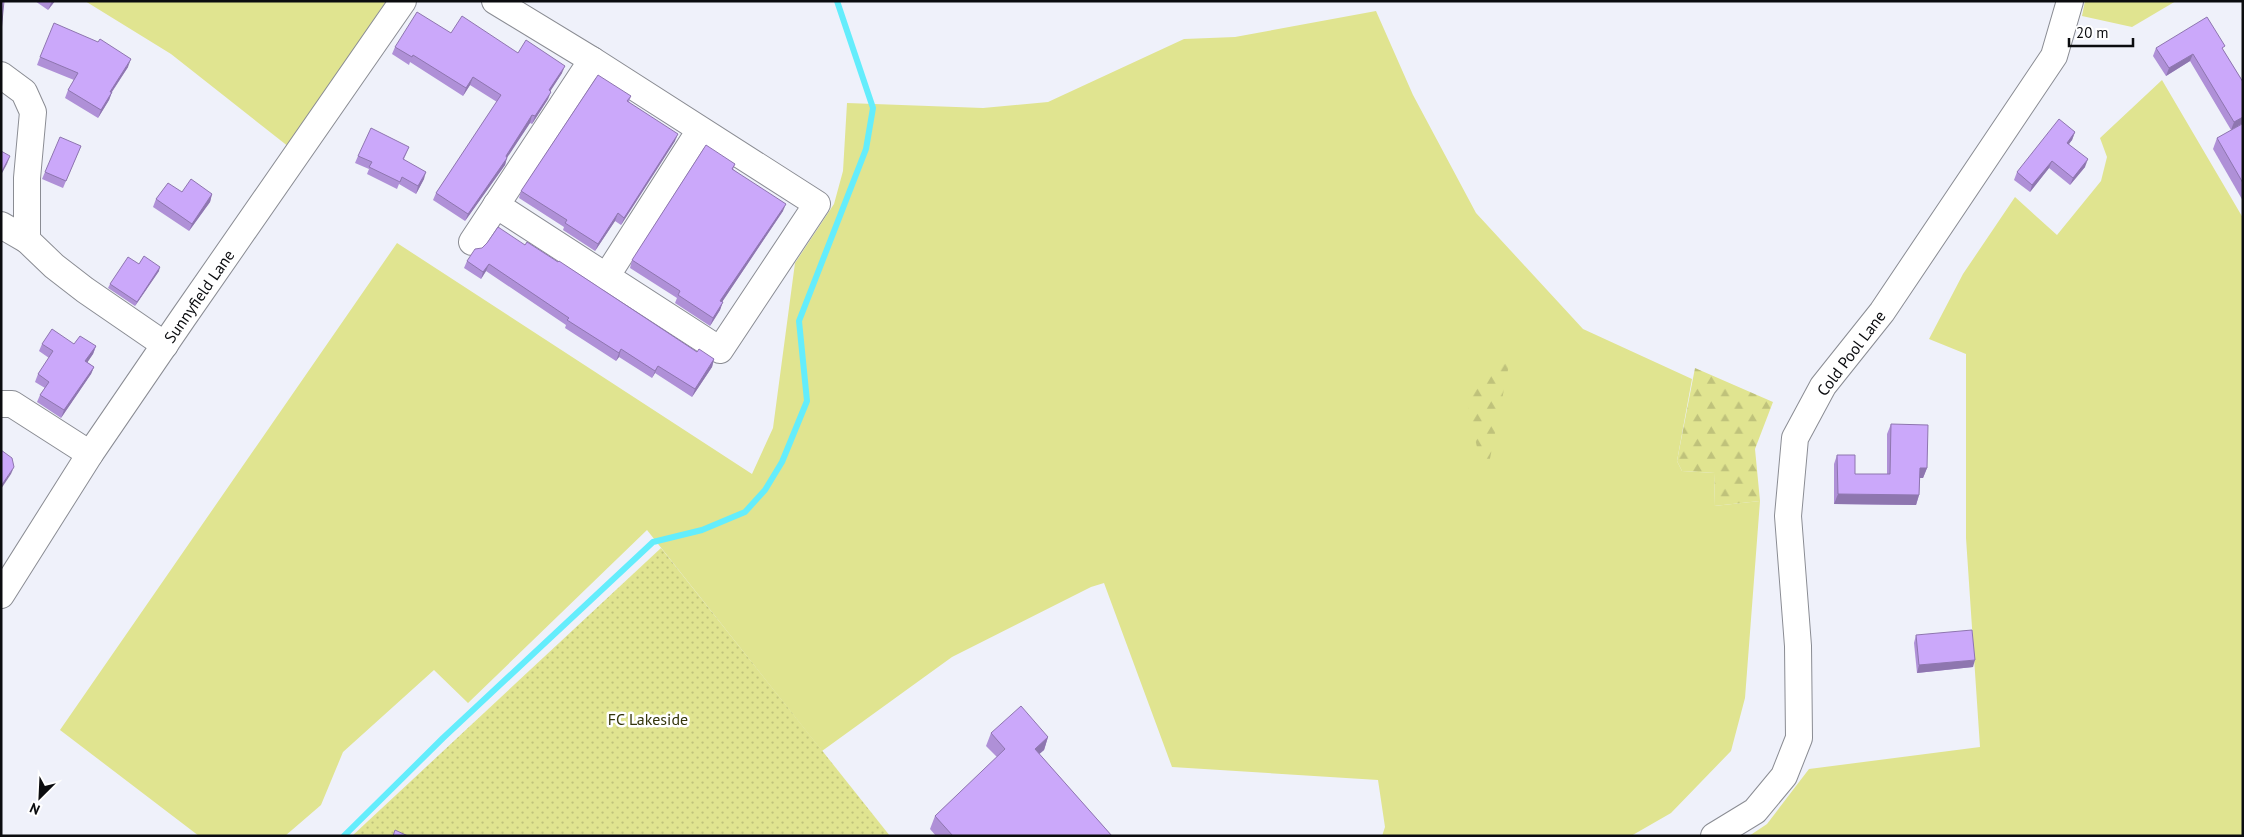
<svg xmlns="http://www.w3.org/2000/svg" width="2244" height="837" font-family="'PT Sans',sans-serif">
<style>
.grass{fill:#e0e490}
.forest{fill:url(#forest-firs)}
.park{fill:url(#park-dots)}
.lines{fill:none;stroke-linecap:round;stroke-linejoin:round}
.stream{stroke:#64edfc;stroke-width:6}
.minor-casing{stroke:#8a8c93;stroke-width:28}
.minor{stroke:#fff;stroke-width:26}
.wall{fill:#af90d7}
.shaded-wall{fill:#8e76af}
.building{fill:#cba8fa;stroke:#8e76af}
.labels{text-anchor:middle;stroke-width:5;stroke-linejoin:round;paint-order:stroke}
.street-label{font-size:16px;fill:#0b0c0f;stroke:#fff}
.park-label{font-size:16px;fill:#35360c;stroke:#fff}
</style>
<defs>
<pattern id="forest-firs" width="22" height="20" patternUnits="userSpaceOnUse" patternTransform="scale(1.25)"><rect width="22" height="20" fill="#e0e490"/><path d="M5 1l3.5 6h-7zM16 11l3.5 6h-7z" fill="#bfc27b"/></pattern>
<pattern id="park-dots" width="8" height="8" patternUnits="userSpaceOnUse" patternTransform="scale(1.25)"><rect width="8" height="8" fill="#e0e490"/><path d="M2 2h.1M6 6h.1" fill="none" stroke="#bfc27b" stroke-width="1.8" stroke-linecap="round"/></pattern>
</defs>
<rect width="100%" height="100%" fill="#eff1fa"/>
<g class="grass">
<path d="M 85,1 L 386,1 L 289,147 L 171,54 Z"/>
<path d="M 2085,1 L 2176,1 L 2132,27 L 2082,16 Z"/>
<path d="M 1376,11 L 1413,95 L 1476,213 L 1583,329 L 1692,379 L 1677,461 L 1682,471 L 1715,473 L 1714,506 L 1760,501 L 1745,698 L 1731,751 L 1671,813 L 1631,836 L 1382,836 L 1385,827 L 1378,780 L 1172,767 L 1104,583 L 1091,587 L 952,657 L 822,751 L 647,530 L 468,703 L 434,670 L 343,752 L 321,805 L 285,836 L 199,836 L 60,730 L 397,243 L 752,474 L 773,428 L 795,263 L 834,204 L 843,171 L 847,103 L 983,108 L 1048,102 L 1184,39 L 1235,37 Z"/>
<path d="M 2162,80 L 2243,218 L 2243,836 L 1749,836 L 1767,824 L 1809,769 L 1980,747 L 1966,538 L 1966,354 L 1929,339 L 1963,274 L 2015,197 L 2057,235 L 2101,181 L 2107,157 L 2100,138 Z"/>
</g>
<g class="forest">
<path d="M 1511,355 L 1485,483 L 1464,389 Z"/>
<path d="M 1695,368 L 1773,402 L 1755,449 L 1760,501 L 1714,506 L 1715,473 L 1682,471 L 1677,461 Z"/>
</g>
<path class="park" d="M 661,548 L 890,836 L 352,836 Z"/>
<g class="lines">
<path class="stream" d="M 344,836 L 443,738 L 653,542 L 702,530 L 745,512 L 765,490 L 782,462 L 807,401 L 799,321 L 866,149 L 873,108 L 837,1"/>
<defs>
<g id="minor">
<path d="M 495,1 L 592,60 L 817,204 L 720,350 L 496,205"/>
<path d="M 1,75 L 24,92 L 33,112 L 27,178 L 27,240"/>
<path d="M 1,225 L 27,240 L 54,266 L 85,290 L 165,345"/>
<path d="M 472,242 L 592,60"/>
<path d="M 606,277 L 700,130"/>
<path d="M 1,404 L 12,404 L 90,454"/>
<path d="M 1,595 L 90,454 L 183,318 L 403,1"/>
<path d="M 1714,836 L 1755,811 L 1784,776 L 1799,738 L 1798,646 L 1788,516 L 1795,438 L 1823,386 L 1882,312 L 2054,56 L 2070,1"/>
</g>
</defs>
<use href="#minor" class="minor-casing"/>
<use href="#minor" class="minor"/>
</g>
<g class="wall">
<path d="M 35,1 L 55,1 L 48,10 Z"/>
<path d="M 451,33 L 518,53 L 562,73 L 550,91 L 548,99 L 532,124 L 530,123 L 507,157 L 505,165 L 465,221 L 433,200 L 436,193 L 497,102 L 470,85 L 463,96 L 410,62 L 409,65 L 392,54 L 395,47 Z"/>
<path d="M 2156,48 L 2223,50 L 2243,82 L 2243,123 L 2231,130 L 2190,61 L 2166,76 L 2153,56 Z"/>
<path d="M 40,57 L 128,67 L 112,92 L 109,100 L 98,118 L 65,98 L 68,90 L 74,80 L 37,65 Z"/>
<path d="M 631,96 L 629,102 L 675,141 L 621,225 L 615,221 L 595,251 L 563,230 L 564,227 L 519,198 L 521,191 Z"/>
<path d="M 2243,125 L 2243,201 L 2213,149 L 2217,138 Z"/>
<path d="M 2075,132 L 2072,140 L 2069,144 L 2085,167 L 2070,185 L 2049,168 L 2030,192 L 2014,180 L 2017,172 Z"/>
<path d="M 81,146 L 63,188 L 42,179 L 45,172 Z"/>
<path d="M 409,147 L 404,159 L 424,179 L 416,194 L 399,184 L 397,189 L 367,174 L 369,169 L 355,163 L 358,156 Z"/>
<path d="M 735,164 L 733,169 L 783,211 L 722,302 L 720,310 L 710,326 L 675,303 L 677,298 L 630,268 L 632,260 Z"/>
<path d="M 182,192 L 212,194 L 210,202 L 189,231 L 153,207 L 156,199 Z"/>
<path d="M 525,245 L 558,262 L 697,352 L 714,359 L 712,367 L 692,397 L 655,373 L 652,378 L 619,357 L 616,361 L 565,328 L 566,325 L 486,271 L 481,279 L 464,268 L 467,261 Z"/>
<path d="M 139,264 L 159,271 L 135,306 L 108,288 L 110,284 Z"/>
<path d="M 42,344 L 74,344 L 96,346 L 93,354 L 87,362 L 94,367 L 91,374 L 61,418 L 37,402 L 40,395 L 45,388 L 35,382 L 38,374 L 49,358 L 39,351 Z"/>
<path d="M 1891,424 L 1927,468 L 1923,478 L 1920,478 L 1919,495 L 1916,505 L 1834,504 L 1834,464 L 1837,455 L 1855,474 L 1887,474 L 1887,434 Z"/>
<path d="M 1916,635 L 1973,667 L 1917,673 L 1914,643 Z"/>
<path d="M 991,733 L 1048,737 L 1044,750 L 1039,754 L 1112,836 L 936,836 L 930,829 L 935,816 L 997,757 L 986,746 Z"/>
</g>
<g class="shaded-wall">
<path d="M 52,1 L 55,1 L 48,10 L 51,3 Z"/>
<path d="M 2193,54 L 2190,61 L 2166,76 L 2169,68 Z"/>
<path d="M 131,59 L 128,67 L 107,99 L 110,92 Z"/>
<path d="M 565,66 L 562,73 L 546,98 L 549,90 Z"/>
<path d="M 473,77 L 470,85 L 463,96 L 466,88 Z"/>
<path d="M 112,92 L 109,100 L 98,118 L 101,110 Z"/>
<path d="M 551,92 L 548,99 L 532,124 L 535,116 Z"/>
<path d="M 532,115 L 530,123 L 503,164 L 506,156 Z"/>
<path d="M 2243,117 L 2243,123 L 2231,130 L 2234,122 Z"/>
<path d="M 2075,132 L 2072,140 L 2064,150 L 2067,143 Z"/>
<path d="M 678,134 L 675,141 L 621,225 L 624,218 Z"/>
<path d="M 10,156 L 7,164 L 1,175 L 1,173 Z"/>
<path d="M 507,158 L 505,165 L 465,221 L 468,214 Z"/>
<path d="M 2088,159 L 2085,167 L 2070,185 L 2073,178 Z"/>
<path d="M 2052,161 L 2049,168 L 2030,192 L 2032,185 Z"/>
<path d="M 426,172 L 424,179 L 416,194 L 418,186 Z"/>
<path d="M 212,194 L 210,202 L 189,231 L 192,224 Z"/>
<path d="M 786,204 L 783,211 L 718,308 L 720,301 Z"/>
<path d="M 618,213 L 615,221 L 595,251 L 598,244 Z"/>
<path d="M 489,264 L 486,271 L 481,279 L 483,272 Z"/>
<path d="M 160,267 L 159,271 L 135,306 L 137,302 Z"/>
<path d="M 723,302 L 720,310 L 710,326 L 713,318 Z"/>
<path d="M 96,346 L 93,354 L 83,369 L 85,361 Z"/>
<path d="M 621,349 L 619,357 L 616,361 L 619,353 Z"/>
<path d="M 714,359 L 712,367 L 692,397 L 695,389 Z"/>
<path d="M 658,366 L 655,373 L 652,378 L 655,371 Z"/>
<path d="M 94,367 L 91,374 L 61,418 L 64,410 Z"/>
<path d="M 14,467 L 11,474 L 1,489 L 1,486 Z"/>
<path d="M 1920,468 L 1927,468 L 1923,478 L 1916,478 Z"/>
<path d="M 1838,494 L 1919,495 L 1916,505 L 1834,504 Z"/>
<path d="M 1975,660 L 1973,667 L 1917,673 L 1919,665 Z"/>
<path d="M 1048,737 L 1044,750 L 1030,762 L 1035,749 Z"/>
</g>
<g class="building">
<path d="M 1,1 L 4,1 L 1,32 Z"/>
<path d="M 417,12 L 451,33 L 462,16 L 518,53 L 526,40 L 565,66 L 549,90 L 551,92 L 535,116 L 532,115 L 506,156 L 507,158 L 468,214 L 436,193 L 501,95 L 473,77 L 466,88 L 413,55 L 412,57 L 395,47 Z"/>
<path d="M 2207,17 L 2225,46 L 2222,48 L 2243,82 L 2243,117 L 2234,122 L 2193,54 L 2169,68 L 2156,48 Z"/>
<path d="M 54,23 L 98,42 L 100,39 L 131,59 L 110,92 L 112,92 L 101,110 L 68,90 L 78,73 L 40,57 Z"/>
<path d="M 598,75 L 631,96 L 627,101 L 678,134 L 624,218 L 618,213 L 598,244 L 565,223 L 567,220 L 521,191 Z"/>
<path d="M 2059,119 L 2075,132 L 2067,143 L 2088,159 L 2073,178 L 2052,161 L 2032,185 L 2017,172 Z"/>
<path d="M 2242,124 L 2243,125 L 2243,183 L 2217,138 Z"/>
<path d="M 371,128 L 409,147 L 403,159 L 426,172 L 418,186 L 402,177 L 400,182 L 369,167 L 372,162 L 358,156 Z"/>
<path d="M 60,137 L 81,146 L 66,181 L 45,172 Z"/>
<path d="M 706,145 L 735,164 L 732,169 L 786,204 L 720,301 L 723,302 L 713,318 L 678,295 L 680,291 L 632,260 Z"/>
<path d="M 1,151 L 10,156 L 1,173 Z"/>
<path d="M 191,179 L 212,194 L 192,224 L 156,199 L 168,183 L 182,192 Z"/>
<path d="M 498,227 L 525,245 L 527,242 L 558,262 L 559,261 L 697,352 L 699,349 L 714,359 L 695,389 L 658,366 L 655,371 L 621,349 L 619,353 L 567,320 L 569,318 L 489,264 L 483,272 L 467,261 L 475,249 L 482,248 L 487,243 Z"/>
<path d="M 144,256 L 160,267 L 137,302 L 110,284 L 128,257 L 139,264 Z"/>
<path d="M 52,329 L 74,344 L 80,336 L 96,346 L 85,361 L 94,367 L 64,410 L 40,395 L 49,382 L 38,374 L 53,351 L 42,344 Z"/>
<path d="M 1891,424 L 1928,425 L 1927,468 L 1920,468 L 1919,495 L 1838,494 L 1837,455 L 1855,455 L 1855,474 L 1890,474 Z"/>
<path d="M 1,450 L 12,458 L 14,467 L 1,486 Z"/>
<path d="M 1972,630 L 1975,660 L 1919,665 L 1916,635 Z"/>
<path d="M 1021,706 L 1048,737 L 1035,749 L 1112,836 L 953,836 L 935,816 L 1005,749 L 991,733 Z"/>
<path d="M 395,830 L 408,836 L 393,836 Z"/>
</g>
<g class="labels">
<g class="street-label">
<text transform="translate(199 296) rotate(-55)" y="6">Sunnyfield Lane</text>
<text transform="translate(1851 353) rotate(-53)" y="6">Cold Pool Lane</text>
</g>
<g class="park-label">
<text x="648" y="725">FC Lakeside</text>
</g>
</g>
<rect width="2244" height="837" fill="none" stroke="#0b0c0f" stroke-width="5"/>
<g transform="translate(40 797) rotate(204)" stroke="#ffffff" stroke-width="4" paint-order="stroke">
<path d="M0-4L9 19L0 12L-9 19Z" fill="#0b0c0f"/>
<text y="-8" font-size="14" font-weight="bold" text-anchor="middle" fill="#0b0c0f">N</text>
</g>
<path d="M2069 38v8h64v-8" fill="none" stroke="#0b0c0f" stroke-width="2.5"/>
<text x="2076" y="38" font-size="15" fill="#0b0c0f" stroke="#ffffff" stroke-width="4" paint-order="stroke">20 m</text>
</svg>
